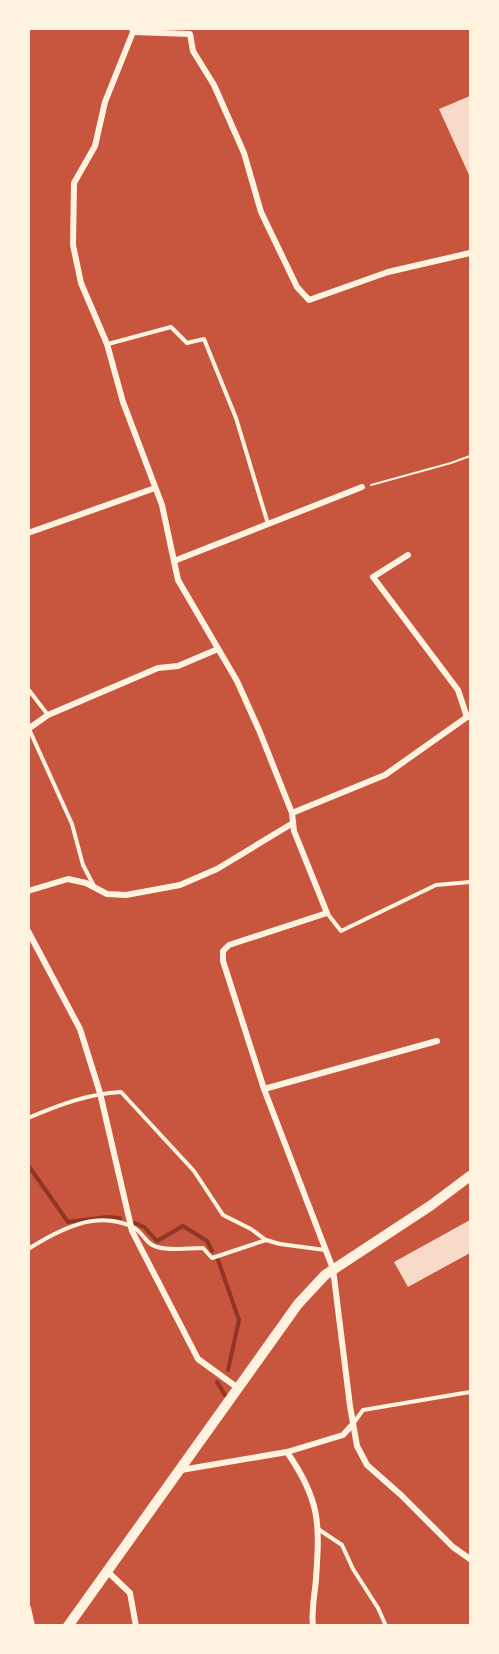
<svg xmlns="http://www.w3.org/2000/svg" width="499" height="1654" font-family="Roboto,sans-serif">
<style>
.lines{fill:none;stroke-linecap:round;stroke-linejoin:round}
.stream{stroke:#8f3625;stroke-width:4}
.building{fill:#f7dbc8}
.path{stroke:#fff3e0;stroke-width:2}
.service{stroke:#fff3e0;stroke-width:4}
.minor{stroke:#fff3e0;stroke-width:6}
.secondary{stroke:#fff3e0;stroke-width:10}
</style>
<rect width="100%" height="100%" fill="#c8553d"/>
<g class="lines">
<g class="stream">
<path d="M 28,1165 L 68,1222 L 107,1217 L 120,1218"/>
<path d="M 135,1223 L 144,1227 L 157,1241 L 183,1226 L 207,1241 L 212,1251"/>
<path d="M 218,1260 L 239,1320 L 228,1370"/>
<path d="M 217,1382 L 225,1395"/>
</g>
</g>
<g class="building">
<path d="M 470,96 L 470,177 L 439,109 Z"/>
<path d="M 470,1220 L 470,1253 L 408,1287 L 394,1262 Z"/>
</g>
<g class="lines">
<path class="path" d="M 371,485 L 451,463 L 470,456"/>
<g class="service">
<path d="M 108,344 L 171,327 L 187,343 L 204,339 L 236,418 L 268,524"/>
<path d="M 28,689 L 48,715"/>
<path d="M 29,729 L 72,824 L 83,865 L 94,886"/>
<path d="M 327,913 L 341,931 L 436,885 L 470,882"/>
<path d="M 28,1118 C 59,1105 87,1094 121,1092 L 194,1171 L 223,1215 L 251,1229 L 266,1240 L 280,1244 L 325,1250"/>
<path d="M 28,1249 C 60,1230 95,1209 133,1227 C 143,1232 145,1244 157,1247 C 171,1251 189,1248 203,1248 L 212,1258 L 266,1240"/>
<path d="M 353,1424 L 363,1410 L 470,1392"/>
<path d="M 318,1529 L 342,1545 L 353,1569 L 378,1608 L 386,1626"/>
</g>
<g class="minor">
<path d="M 132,28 L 133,32 L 105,102 L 95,146 L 74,183 L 73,245 L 81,283 L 107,344 L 123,402 L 162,505 L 178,580 L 237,681 L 259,730 L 292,813 L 294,831 L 327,913 L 229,945 L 223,951 L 223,961 L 264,1089 L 333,1269 L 350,1406 L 357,1446 L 367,1465 L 401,1495 L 453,1547 L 470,1559"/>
<path d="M 133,32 L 190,34 L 193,51 L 214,85 L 244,153 L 261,212 L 297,287 L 309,300 L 388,272 L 470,253"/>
<path d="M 28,533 L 155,488"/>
<path d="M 408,555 L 373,577 L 458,690 L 467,717 L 470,715"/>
<path d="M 174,561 L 362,487"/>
<path d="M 28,729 L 48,715 L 158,668 L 178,666 L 218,649"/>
<path d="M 292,813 L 385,775 L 467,717"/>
<path d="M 28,891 L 68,879 L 86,883 L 107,894 L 126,895 L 180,885 L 217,869 L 293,823"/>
<path d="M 28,931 L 80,1029 L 100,1093 L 132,1231 L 198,1359 L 238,1388"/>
<path d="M 264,1089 L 437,1041"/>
<path d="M 287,1452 C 320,1500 320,1522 316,1579 C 315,1594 311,1610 313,1626"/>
<path d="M 181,1470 L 287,1452 L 343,1435 L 353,1424"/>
<path d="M 107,1571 L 130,1593 L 136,1626"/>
<path d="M 28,1608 L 32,1626"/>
</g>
<path class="secondary" d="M 68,1626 L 298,1304 L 325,1275 L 430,1206 L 470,1176"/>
</g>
<rect width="499" height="1654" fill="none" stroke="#fff3e0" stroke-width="60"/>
</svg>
